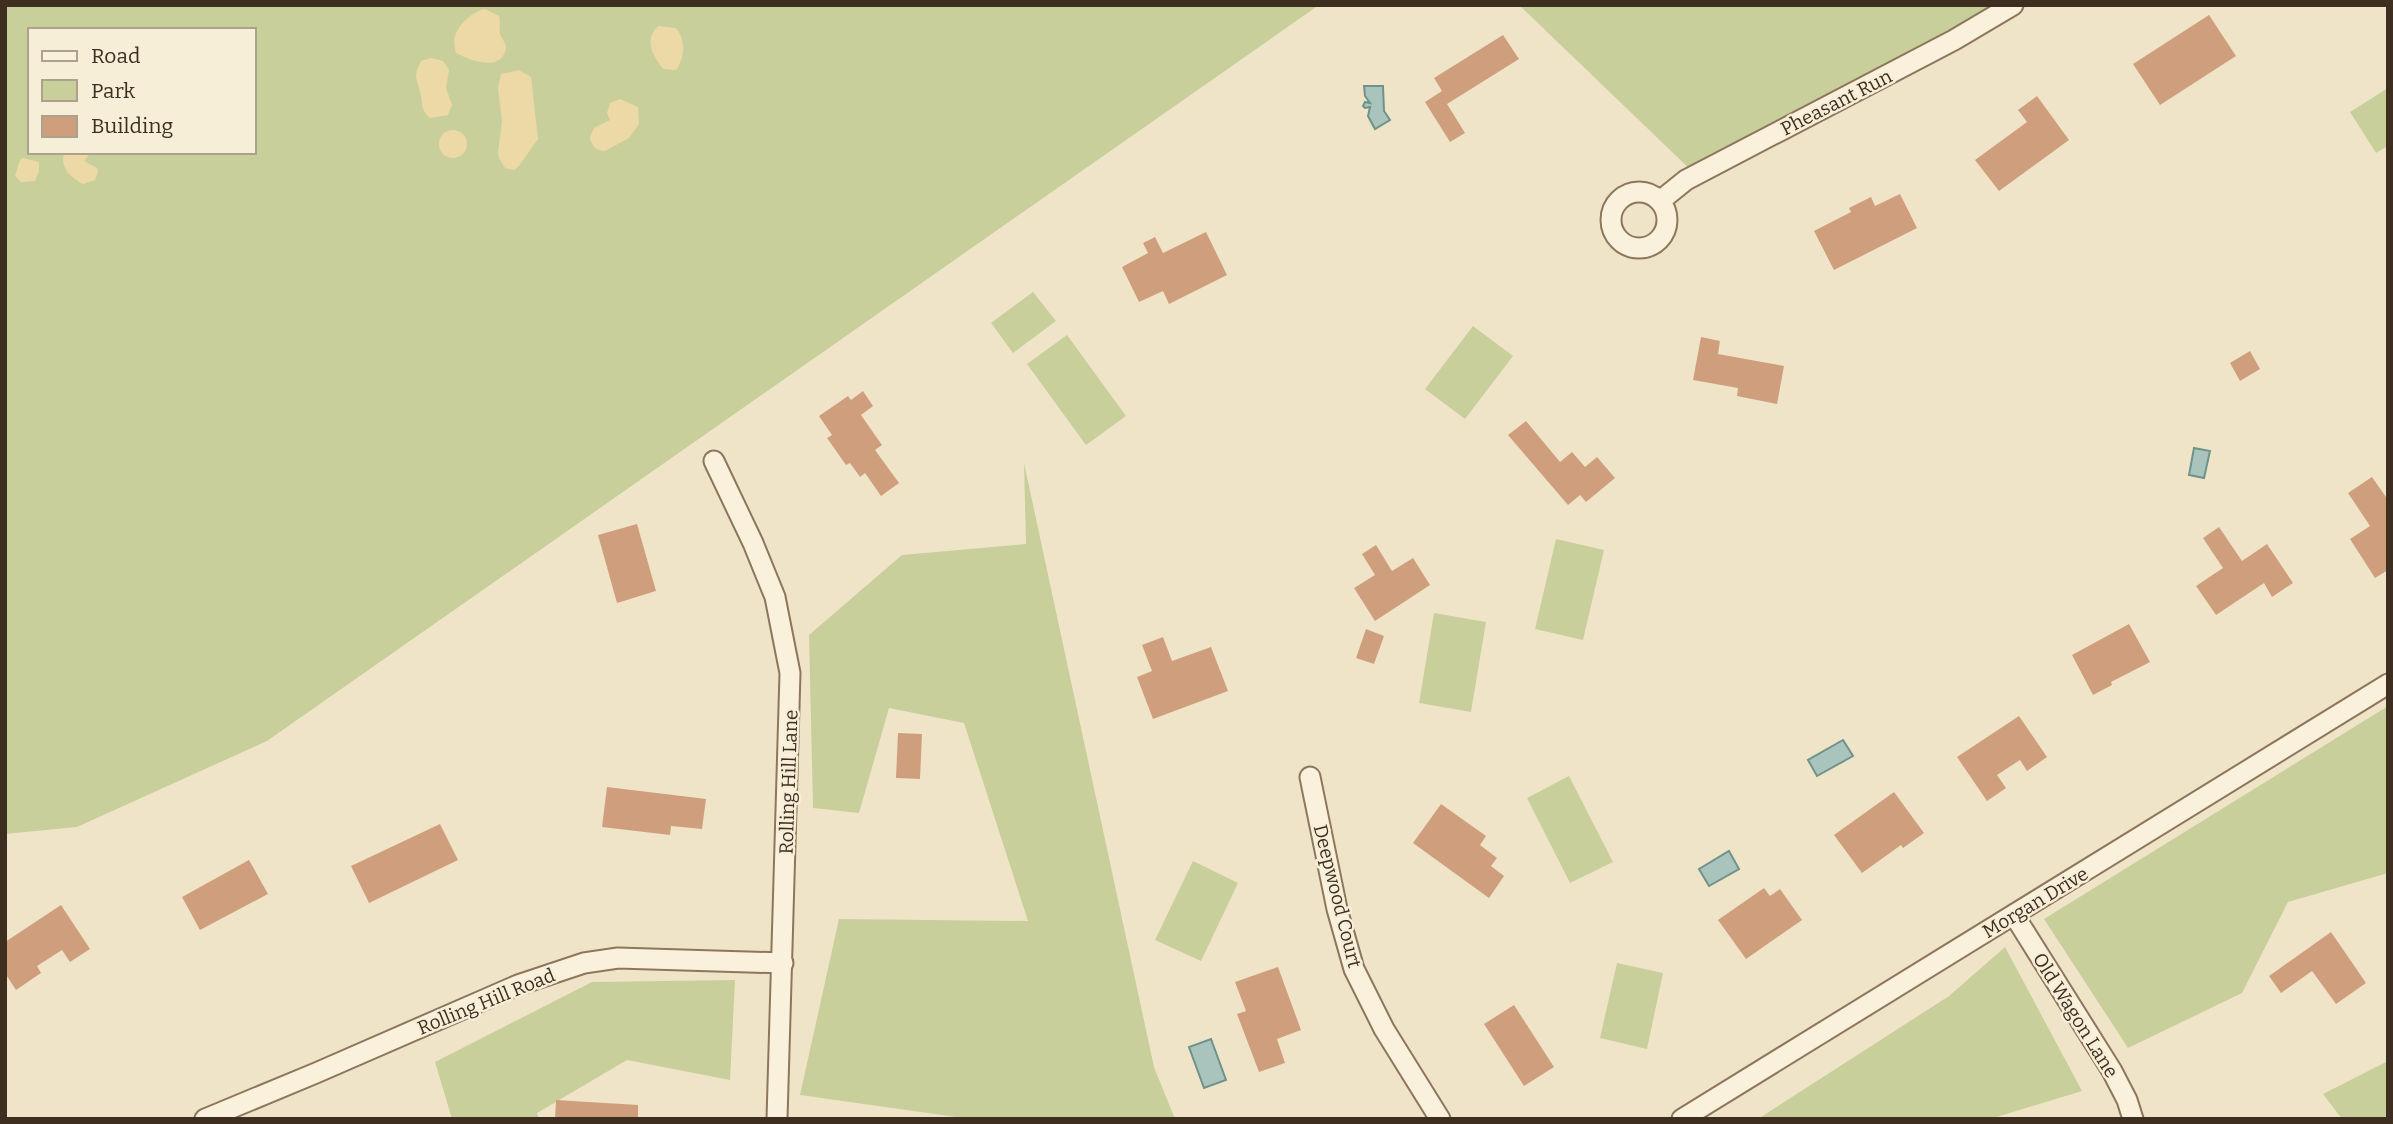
<svg xmlns="http://www.w3.org/2000/svg" width="2393" height="1124" font-family="Bitter,serif">
<style>
.green{fill:#c9cf9b;fill-rule:evenodd}
.sand{fill:#ecd9a5}
.water{fill:#a9c4bc;stroke:#6f938a;stroke-width:2}
.building{fill:#cf9f7d}
.lines{fill:none;stroke-linecap:round;stroke-linejoin:round}
.minor-casing{stroke:#8d765c;stroke-width:23}
.minor{stroke:#faf1dc;stroke-width:19}
.labels{text-anchor:middle;stroke-width:5;stroke-linejoin:round;paint-order:stroke}
.street-label{font-size:19px;fill:#3d2e20;stroke:#f7eed8}
</style>
<rect width="100%" height="100%" fill="#f0e4c8"/>
<g class="green">
<path d="M 5,5 L 1319,5 L 267,741 L 77,827 L 5,834 ZM 30,30 L 254,30 L 254,152 L 30,152 Z"/>
<path d="M 1519,5 L 2013,5 L 1696,175 Z"/>
<path d="M 2388,88 L 2388,146 L 2376,153 L 2350,112 Z"/>
<path d="M 1033,292 L 1056,321 L 1013,353 L 991,323 Z"/>
<path d="M 1473,326 L 1513,356 L 1465,419 L 1425,389 Z"/>
<path d="M 1067,335 L 1126,416 L 1086,445 L 1027,364 Z"/>
<path d="M 1024,463 L 1154,1067 L 1175,1119 L 970,1119 L 800,1095 L 839,919 L 1028,921 L 964,723 L 889,708 L 859,813 L 813,808 L 809,635 L 902,555 L 1026,544 Z"/>
<path d="M 1556,539 L 1604,550 L 1583,640 L 1535,629 Z"/>
<path d="M 1434,613 L 1486,622 L 1471,712 L 1419,703 Z"/>
<path d="M 2388,706 L 2388,873 L 2288,902 L 2242,993 L 2128,1048 L 2044,919 Z"/>
<path d="M 1569,776 L 1613,862 L 1570,883 L 1527,798 Z"/>
<path d="M 1193,861 L 1238,883 L 1201,961 L 1155,940 Z"/>
<path d="M 2005,947 L 2082,1091 L 1990,1119 L 1758,1119 L 1949,996 Z"/>
<path d="M 1617,963 L 1663,973 L 1647,1049 L 1600,1038 Z"/>
<path d="M 735,980 L 730,1080 L 627,1060 L 537,1113 L 539,1119 L 452,1119 L 435,1062 L 592,982 Z"/>
<path d="M 2388,1061 L 2388,1119 L 2342,1119 L 2323,1094 Z"/>
</g>
<g class="sand">
<path d="M 485,9 L 499,16 C 501,22 499,27 500,33 C 501,39 507,43 506,49 C 500,73 470,60 456,53 C 455,47 453,41 455,36 C 459,24 473,11 485,9 Z"/>
<path d="M 658,26 L 676,28 C 686,40 685,57 676,70 L 663,69 C 652,54 644,40 658,26 Z"/>
<path d="M 431,58 L 443,61 L 449,70 L 446,88 L 452,105 L 448,115 L 430,118 C 421,110 423,106 421,96 C 418,79 412,79 421,61 Z"/>
<path d="M 519,70 L 531,77 L 538,139 L 519,166 L 514,170 L 505,168 L 499,158 L 498,152 L 502,122 L 498,88 L 501,74 Z"/>
<path d="M 620,99 L 638,107 L 639,124 L 629,138 L 605,151 C 596,151 591,145 590,137 L 594,128 L 610,120 L 607,113 L 610,103 Z"/>
<circle cx="453" cy="144" r="14"/>
<path d="M 64,152 L 91,152 L 84,161 L 97,168 L 98,172 L 95,180 L 83,184 C 70,177 60,168 64,152 Z"/>
<path d="M 23,158 L 39,162 L 39,171 L 35,181 L 21,182 L 15,176 L 20,160 Z"/>
</g>
<g class="water">
<path d="M 1364,86 L 1383,86 L 1384,111 L 1390,120 L 1375,129 L 1368,116 L 1370,107 L 1365,108 L 1363,106 L 1365,102 L 1370,103 L 1365,96 Z"/>
<path d="M 2194,448 L 2210,451 L 2204,478 L 2189,475 Z"/>
<path d="M 1843,740 L 1853,756 L 1817,776 L 1808,760 Z"/>
<path d="M 1729,851 L 1739,869 L 1709,886 L 1699,869 Z"/>
<path d="M 1211,1039 L 1226,1080 L 1204,1088 L 1189,1047 Z"/>
</g>
<g class="building">
<path d="M 2209,15 L 2236,56 L 2160,105 L 2133,64 Z"/>
<path d="M 1503,35 L 1519,59 L 1447,104 L 1465,133 L 1450,142 L 1425,102 L 1442,91 L 1434,78 Z"/>
<path d="M 2037,96 L 2069,140 L 1999,191 L 1975,160 L 2027,122 L 2018,110 Z"/>
<path d="M 1900,194 L 1917,228 L 1834,270 L 1814,231 L 1851,212 L 1849,208 L 1871,197 L 1875,206 Z"/>
<path d="M 1206,232 L 1227,275 L 1169,304 L 1163,291 L 1139,302 L 1122,267 L 1148,253 L 1143,243 L 1155,237 L 1163,253 Z"/>
<path d="M 1701,337 L 1720,341 L 1718,354 L 1784,366 L 1777,404 L 1737,396 L 1738,388 L 1693,380 Z"/>
<path d="M 2250,351 L 2260,369 L 2240,381 L 2230,363 Z"/>
<path d="M 863,391 L 873,406 L 861,415 L 882,445 L 875,450 L 899,483 L 881,496 L 865,473 L 860,477 L 850,463 L 846,465 L 827,438 L 832,435 L 819,416 L 848,396 L 851,400 Z"/>
<path d="M 1526,421 L 1560,462 L 1572,452 L 1585,467 L 1597,457 L 1615,478 L 1586,502 L 1580,495 L 1568,505 L 1508,435 Z"/>
<path d="M 2372,477 L 2388,500 L 2388,570 L 2375,578 L 2350,539 L 2370,526 L 2348,493 Z"/>
<path d="M 637,524 L 656,591 L 617,603 L 598,535 Z"/>
<path d="M 2219,527 L 2242,561 L 2267,544 L 2293,583 L 2272,597 L 2264,583 L 2216,615 L 2196,586 L 2223,568 L 2203,538 Z"/>
<path d="M 1376,545 L 1392,571 L 1413,558 L 1430,585 L 1375,621 L 1354,588 L 1375,575 L 1362,554 Z"/>
<path d="M 2129,624 L 2150,662 L 2111,682 L 2112,685 L 2093,695 L 2072,655 Z"/>
<path d="M 1366,629 L 1384,636 L 1374,664 L 1356,658 Z"/>
<path d="M 1163,637 L 1172,661 L 1211,647 L 1228,691 L 1153,719 L 1137,677 L 1152,671 L 1142,645 Z"/>
<path d="M 2019,716 L 2047,757 L 2027,771 L 2020,760 L 1997,775 L 2006,788 L 1987,801 L 1957,757 Z"/>
<path d="M 898,733 L 922,734 L 920,779 L 896,778 Z"/>
<path d="M 607,787 L 706,799 L 702,829 L 671,826 L 670,835 L 602,827 Z"/>
<path d="M 1894,792 L 1924,833 L 1903,848 L 1901,845 L 1862,873 L 1834,835 Z"/>
<path d="M 1441,804 L 1486,836 L 1480,845 L 1497,858 L 1491,866 L 1504,876 L 1489,898 L 1413,843 Z"/>
<path d="M 440,824 L 458,860 L 369,903 L 351,866 Z"/>
<path d="M 249,860 L 268,894 L 200,930 L 182,897 Z"/>
<path d="M 1764,888 L 1770,896 L 1780,889 L 1802,920 L 1746,959 L 1718,920 Z"/>
<path d="M 61,905 L 90,949 L 70,962 L 62,950 L 37,966 L 41,973 L 16,990 L 5,973 L 5,942 Z"/>
<path d="M 2331,932 L 2366,983 L 2336,1004 L 2312,971 L 2281,993 L 2269,976 Z"/>
<path d="M 1278,967 L 1301,1030 L 1277,1039 L 1285,1063 L 1259,1072 L 1237,1014 L 1246,1011 L 1235,982 Z"/>
<path d="M 1514,1005 L 1554,1067 L 1524,1086 L 1484,1024 Z"/>
<path d="M 556,1100 L 638,1105 L 638,1119 L 555,1119 Z"/>
</g>
<g class="lines">
<defs>
<g id="minor">
<circle cx="1639" cy="220" r="28"/>
<path d="M 1660,201 L 1686,180 L 1954,40 L 2013,5"/>
<path d="M 714,461 L 753,543 L 775,597 L 790,673 L 777,1119"/>
<path d="M 1310,777 L 1337,909 L 1354,969 L 1384,1029 L 1440,1119"/>
<path d="M 2014,915 L 2112,1071 L 2127,1100 L 2133,1119"/>
<path d="M 205,1119 L 316,1073 L 518,985 L 584,963 L 618,958 L 783,963"/>
<path d="M 1682,1119 L 2388,684"/>
</g>
</defs>
<use href="#minor" class="minor-casing"/>
<use href="#minor" class="minor"/>
</g>
<g class="labels">
<g class="street-label">
<text transform="translate(1836 102) rotate(-27)" y="7">Pheasant Run</text>
<text transform="translate(788 782) rotate(-88)" y="7">Rolling Hill Lane</text>
<text transform="translate(1338 896) rotate(76)" y="7">Deepwood Court</text>
<text transform="translate(2035 902) rotate(-31)" y="7">Morgan Drive</text>
<text transform="translate(486 1001) rotate(-22)" y="7">Rolling Hill Road</text>
<text transform="translate(2076 1015) rotate(58)" y="7">Old Wagon Lane</text>
</g>
</g>
<rect width="2393" height="1124" fill="none" stroke="#3d2e20" stroke-width="14"/>
<rect x="28" y="28" width="228" height="126" fill="#f7eed8" stroke="#ada18e" stroke-width="2"/>
<rect x="42" y="51" width="35" height="10" fill="#faf1dc" stroke="#ada18e" stroke-width="2"/>
<text x="91" y="63" font-size="21" fill="#3d2e20">Road</text>
<rect x="42" y="80" width="35" height="21" fill="#c9cf9b" stroke="#ada18e" stroke-width="2"/>
<text x="91" y="98" font-size="21" fill="#3d2e20">Park</text>
<rect x="42" y="116" width="35" height="21" fill="#cf9f7d" stroke="#ada18e" stroke-width="2"/>
<text x="91" y="133" font-size="21" fill="#3d2e20">Building</text>
</svg>
